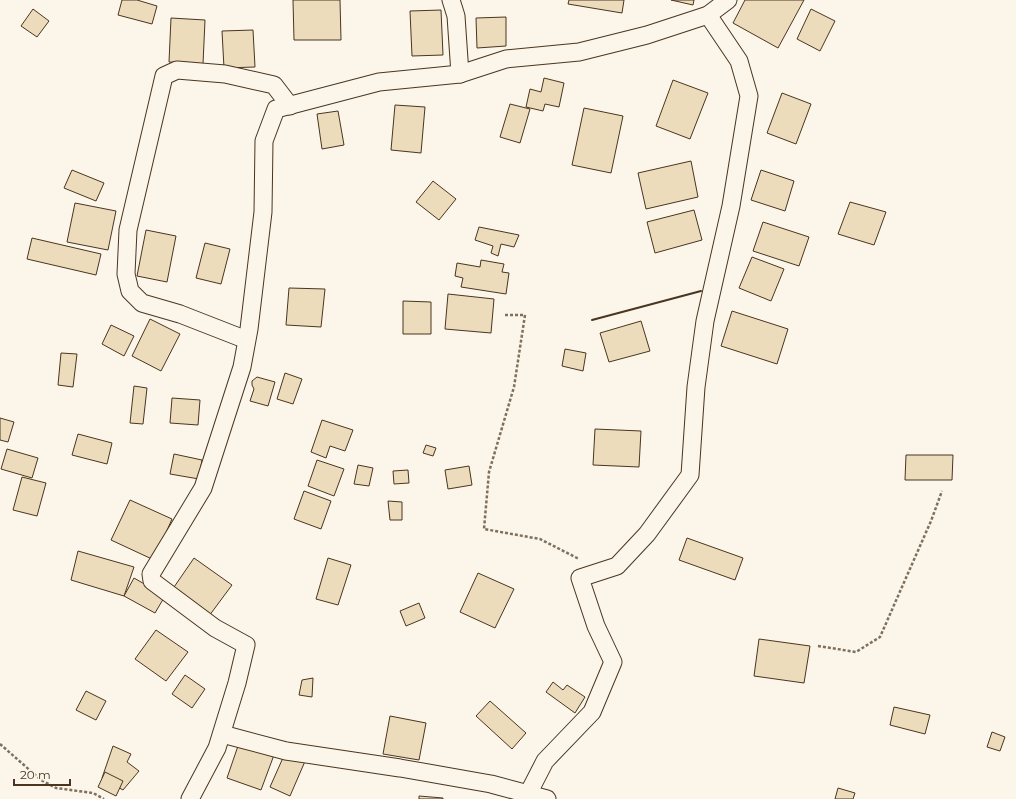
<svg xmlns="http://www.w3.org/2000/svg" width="1016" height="799" font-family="Montserrat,sans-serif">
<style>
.building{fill:#ecdcbc;stroke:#4a3520}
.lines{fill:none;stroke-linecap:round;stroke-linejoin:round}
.minor-casing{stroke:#4a3520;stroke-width:19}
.path{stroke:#7f6f5c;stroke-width:2.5;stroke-dasharray:3 2;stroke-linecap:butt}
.minor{stroke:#fbf6e9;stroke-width:17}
.wall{stroke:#4a3520;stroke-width:2}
</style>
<rect width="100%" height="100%" fill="#fbf6e9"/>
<g class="building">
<path d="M 122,0 L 137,0 L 157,6 L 152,24 L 118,15 Z"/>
<path d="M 293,0 L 340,0 L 341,40 L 294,40 Z"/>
<path d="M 569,0 L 624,0 L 622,13 L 568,4 Z"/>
<path d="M 671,0 L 694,0 L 693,5 Z"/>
<path d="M 745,0 L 804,0 L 778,48 L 733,23 Z"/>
<path d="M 33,9 L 49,21 L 37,37 L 21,26 Z"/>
<path d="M 811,9 L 835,21 L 820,51 L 797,39 Z"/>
<path d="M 441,10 L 443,55 L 412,56 L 410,11 Z"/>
<path d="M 506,17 L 506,46 L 477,48 L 476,18 Z"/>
<path d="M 171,18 L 205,20 L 203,64 L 169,62 Z"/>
<path d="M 253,30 L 255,67 L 224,68 L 222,31 Z"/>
<path d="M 544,78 L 564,83 L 559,107 L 545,104 L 543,111 L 526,107 L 530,89 L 541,92 Z"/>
<path d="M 673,80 L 708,93 L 690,139 L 656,126 Z"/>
<path d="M 782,93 L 811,104 L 796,144 L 767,133 Z"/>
<path d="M 510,104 L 530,109 L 520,143 L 500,137 Z"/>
<path d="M 395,105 L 425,107 L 421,153 L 391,150 Z"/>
<path d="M 584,108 L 623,116 L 611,173 L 572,165 Z"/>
<path d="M 338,111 L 344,145 L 322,149 L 317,114 Z"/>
<path d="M 691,161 L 698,197 L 646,209 L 638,173 Z"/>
<path d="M 72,170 L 104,183 L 96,201 L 64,188 Z"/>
<path d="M 761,170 L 794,181 L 785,211 L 751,200 Z"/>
<path d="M 433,181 L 456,199 L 439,220 L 416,202 Z"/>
<path d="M 850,202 L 886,212 L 874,245 L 838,234 Z"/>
<path d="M 75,203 L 116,211 L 108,250 L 67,242 Z"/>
<path d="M 694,210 L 702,240 L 655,253 L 647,222 Z"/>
<path d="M 763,222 L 809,237 L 799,266 L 753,251 Z"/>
<path d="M 479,227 L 519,235 L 514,247 L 501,244 L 498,256 L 491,253 L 493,246 L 475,240 Z"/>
<path d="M 146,230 L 176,236 L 167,282 L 137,276 Z"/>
<path d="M 32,238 L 101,254 L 96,275 L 27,259 Z"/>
<path d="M 205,243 L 230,249 L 221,284 L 196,278 Z"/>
<path d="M 752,257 L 784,269 L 771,301 L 739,288 Z"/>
<path d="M 481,260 L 504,264 L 502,272 L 509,273 L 506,294 L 461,287 L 463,278 L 455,276 L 457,263 L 480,267 Z"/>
<path d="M 289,288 L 325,289 L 321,327 L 286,325 Z"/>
<path d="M 448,294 L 494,299 L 491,333 L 445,329 Z"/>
<path d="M 403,301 L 431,302 L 431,334 L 403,334 Z"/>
<path d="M 732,311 L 788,329 L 777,364 L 721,346 Z"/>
<path d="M 150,319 L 180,334 L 161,371 L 132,356 Z"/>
<path d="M 641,321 L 650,351 L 609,362 L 600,333 Z"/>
<path d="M 111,325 L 134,336 L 124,356 L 102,344 Z"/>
<path d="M 565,349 L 586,353 L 583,371 L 562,366 Z"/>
<path d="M 61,353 L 77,354 L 73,387 L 58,385 Z"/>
<path d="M 285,373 L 302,379 L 293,404 L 277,399 Z"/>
<path d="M 257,377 L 275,382 L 268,406 L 250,401 L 254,389 L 252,385 L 252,381 Z"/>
<path d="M 134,386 L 147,388 L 143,424 L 130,423 Z"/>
<path d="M 172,398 L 200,400 L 198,425 L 170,423 Z"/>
<path d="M 0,418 L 14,422 L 8,442 L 0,440 Z"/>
<path d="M 322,420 L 353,430 L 345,451 L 330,446 L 326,458 L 311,452 Z"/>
<path d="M 595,429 L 641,431 L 639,467 L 593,465 Z"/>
<path d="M 78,434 L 112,443 L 107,464 L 72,455 Z"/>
<path d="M 426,445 L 436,448 L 433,456 L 423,453 Z"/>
<path d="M 7,449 L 38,458 L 32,478 L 1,469 Z"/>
<path d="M 174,454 L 202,460 L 199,479 L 170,474 Z"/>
<path d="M 906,455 L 953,455 L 952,480 L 905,480 Z"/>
<path d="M 317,460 L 344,469 L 334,496 L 308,486 Z"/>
<path d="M 358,465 L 373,468 L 369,486 L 354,484 Z"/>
<path d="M 469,466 L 472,485 L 448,489 L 445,470 Z"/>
<path d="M 408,470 L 409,483 L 394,484 L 393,471 Z"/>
<path d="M 22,477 L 46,483 L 37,516 L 13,510 Z"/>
<path d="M 304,491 L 331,501 L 321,529 L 294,519 Z"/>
<path d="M 130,500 L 172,519 L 154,560 L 111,540 Z"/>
<path d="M 388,501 L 402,502 L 402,520 L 390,520 Z"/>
<path d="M 687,538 L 743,558 L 735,580 L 679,560 Z"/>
<path d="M 78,551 L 134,567 L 124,596 L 71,580 Z"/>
<path d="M 194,558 L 232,585 L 209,616 L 172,590 Z"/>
<path d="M 328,558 L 351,565 L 338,605 L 316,599 Z"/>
<path d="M 478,573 L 514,589 L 495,628 L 460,612 Z"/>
<path d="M 134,578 L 165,596 L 155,613 L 124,596 Z"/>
<path d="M 419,603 L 425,618 L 406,626 L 400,611 Z"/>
<path d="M 156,630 L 188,652 L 166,681 L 135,659 Z"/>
<path d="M 759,639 L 810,646 L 804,683 L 754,676 Z"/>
<path d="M 185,675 L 205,689 L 192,708 L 172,694 Z"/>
<path d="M 313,678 L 312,697 L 299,695 L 302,680 Z"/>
<path d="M 553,682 L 563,690 L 567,685 L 585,697 L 575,713 L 546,692 Z"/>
<path d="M 86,691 L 106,701 L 96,720 L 76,710 Z"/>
<path d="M 490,701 L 526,733 L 512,749 L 476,716 Z"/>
<path d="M 894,707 L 930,715 L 925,734 L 890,725 Z"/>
<path d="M 390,716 L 426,723 L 419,760 L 383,754 Z"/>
<path d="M 992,732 L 1005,737 L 1000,751 L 987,747 Z"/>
<path d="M 239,743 L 274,755 L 261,790 L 227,778 Z"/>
<path d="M 113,746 L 131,754 L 127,762 L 139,771 L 123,790 L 102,778 Z"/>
<path d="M 286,751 L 306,759 L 290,796 L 270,787 Z"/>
<path d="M 105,772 L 123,781 L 116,796 L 98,787 Z"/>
<path d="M 838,788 L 855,793 L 853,799 L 835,799 Z"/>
<path d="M 419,796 L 443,798 L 443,799 L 419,799 Z"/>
</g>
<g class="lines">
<defs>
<g id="minor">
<path d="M 451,0 L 456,16 L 460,74"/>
<path d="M 239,337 L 180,314 L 142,303 L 130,291 L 126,274 L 128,230 L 164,76 L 177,70 L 225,74 L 274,85 L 290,106"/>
<path d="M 222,734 L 286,751 L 400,768 L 491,784 L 547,799"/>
<path d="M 528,794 L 545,761 L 592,712 L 613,662 L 596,626 L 580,578 L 617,566 L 647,534 L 690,475 L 696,387 L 705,321 L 731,206 L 749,96 L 739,61 L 708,15"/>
<path d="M 190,799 L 217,748 L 237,683 L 246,645 L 215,628 L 152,581 L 151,574 L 203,488 L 242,367 L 249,329 L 263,212 L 264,141 L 276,109 L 379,82 L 460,74 L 506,59 L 579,52 L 647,35 L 708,15 L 728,0"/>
</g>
</defs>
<use href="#minor" class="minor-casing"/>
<g class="path">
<path d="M 505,315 L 525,315 L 514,387 L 489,472 L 484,529 L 540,539 L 579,559"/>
<path d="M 818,646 L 856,652 L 880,637 L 931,521 L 942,491"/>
<path d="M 0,744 L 41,780 L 56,788 L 93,793 L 104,799"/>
</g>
<use href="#minor" class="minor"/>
<path class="wall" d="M 592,320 L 701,291"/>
</g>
<path d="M14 779v6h56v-6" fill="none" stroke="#4a3520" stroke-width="2"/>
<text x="20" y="779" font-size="12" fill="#4a3520" stroke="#fbf6e9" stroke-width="3" paint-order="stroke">20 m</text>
</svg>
